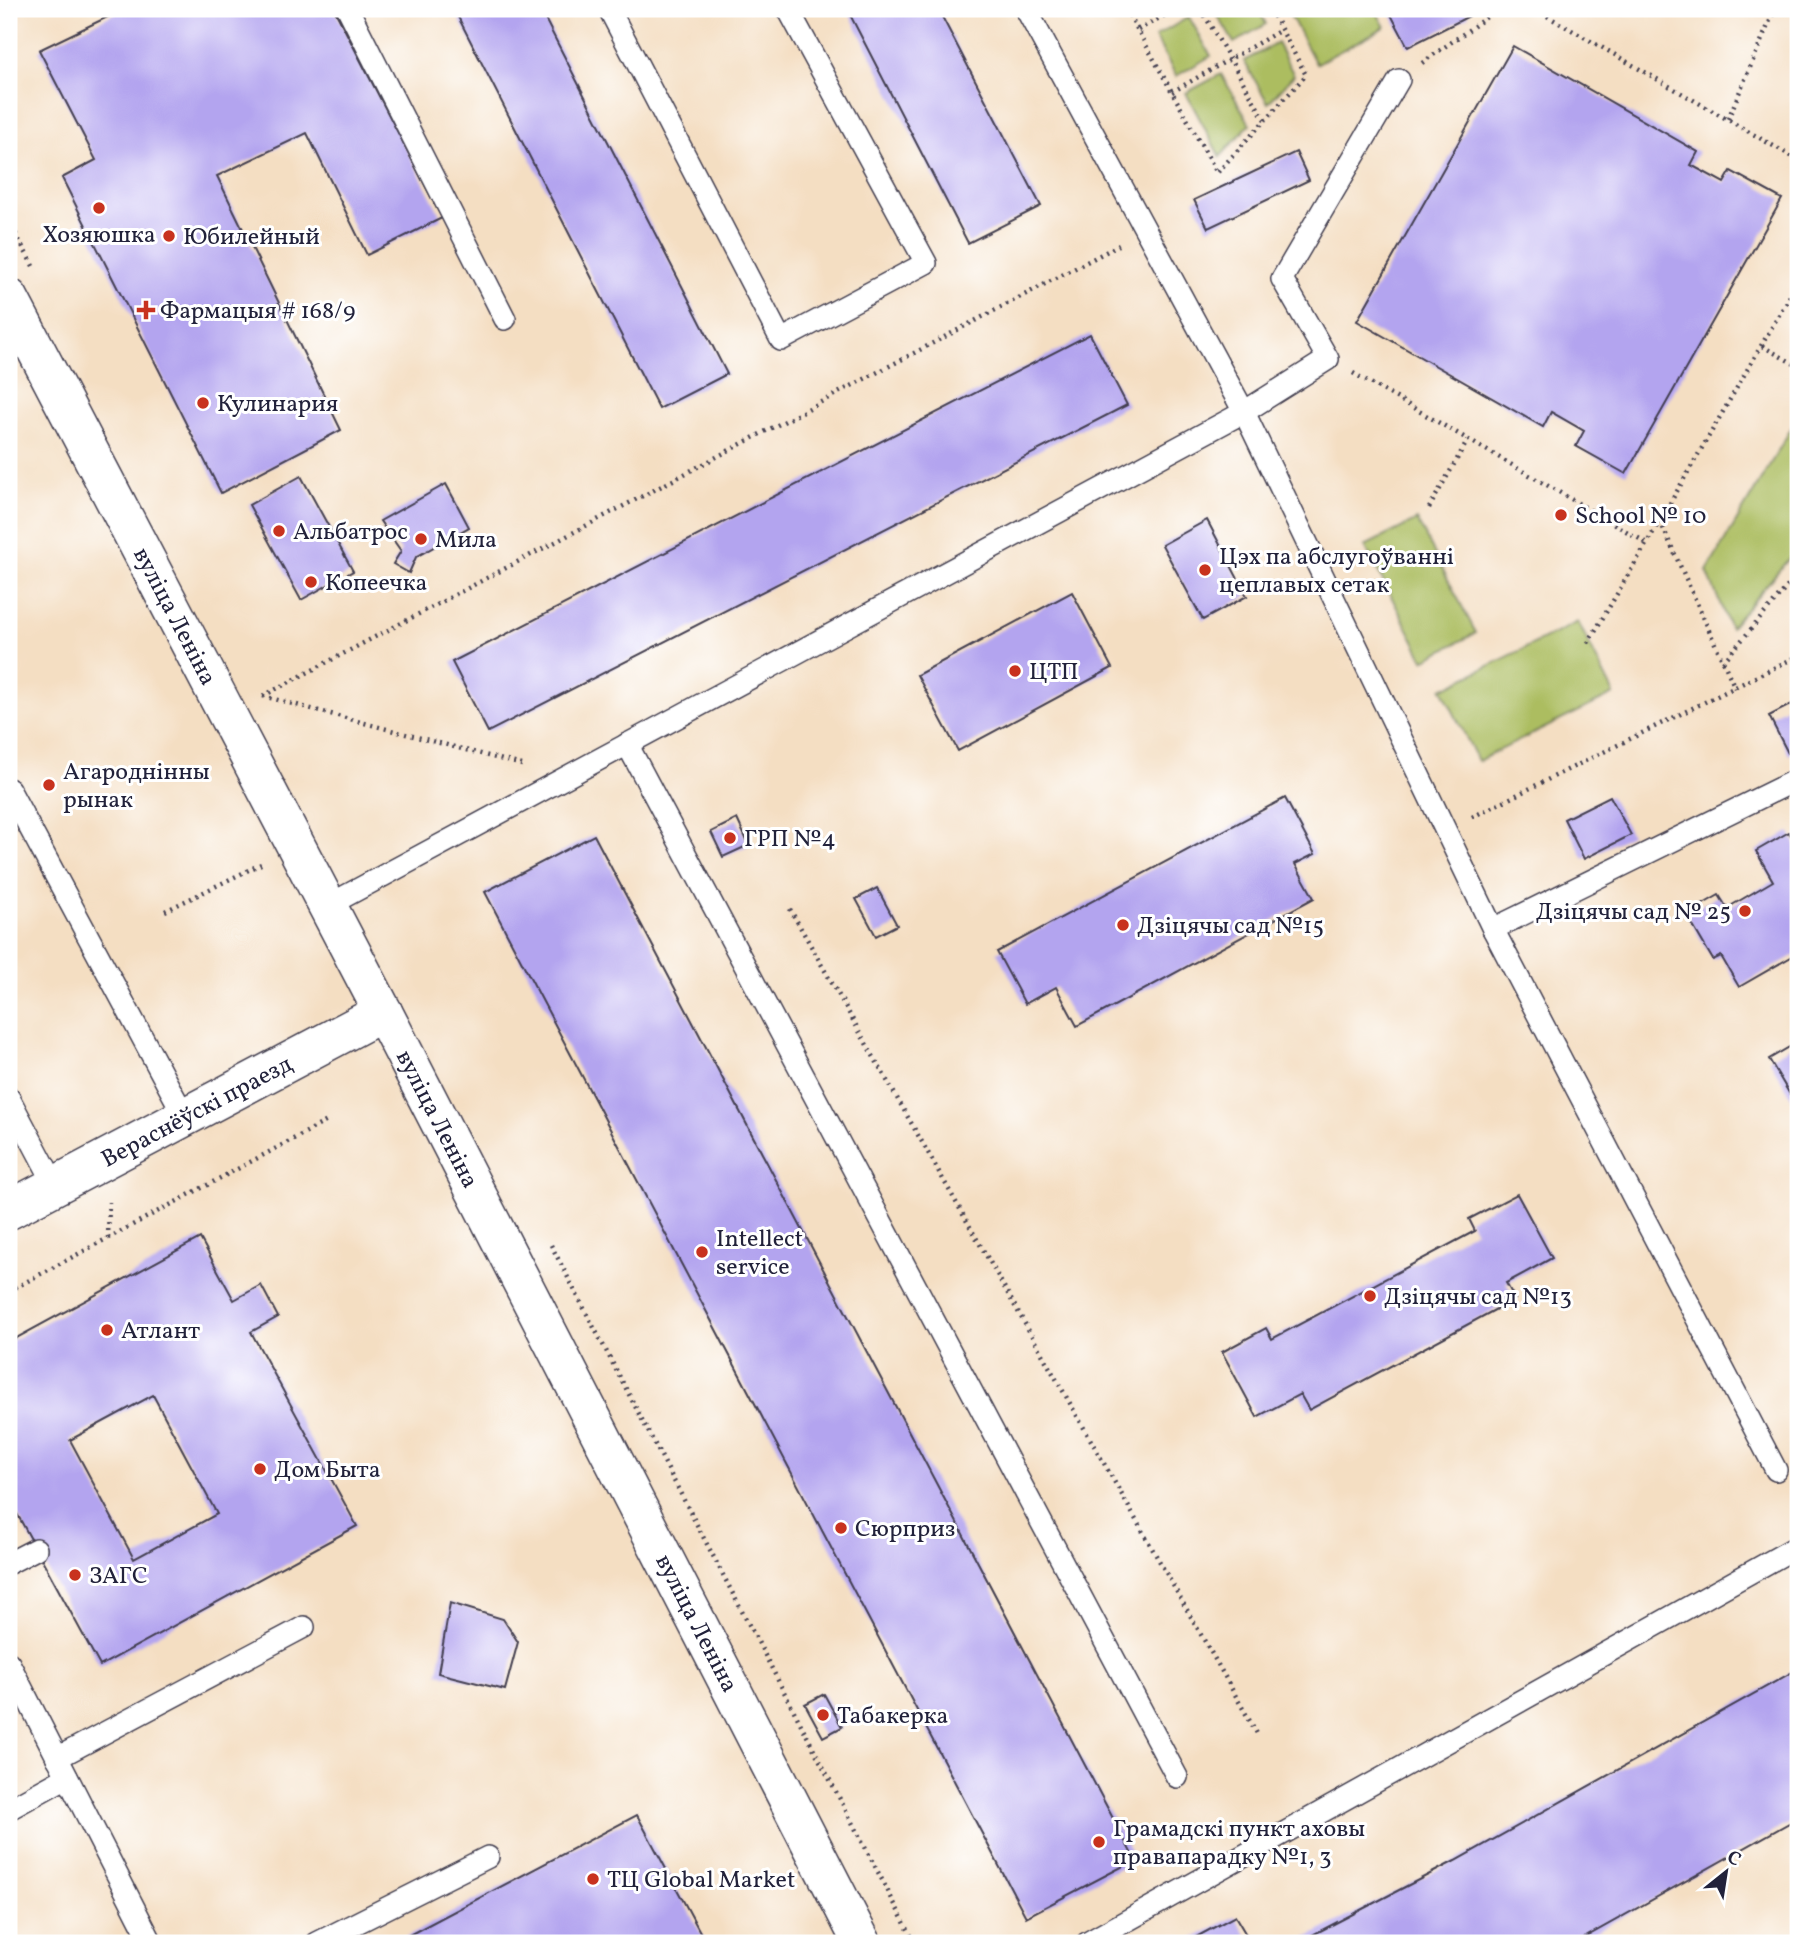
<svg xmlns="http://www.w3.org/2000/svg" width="1807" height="1952" font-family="Vollkorn,serif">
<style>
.green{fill:#acbd60;stroke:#67704e;stroke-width:2}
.building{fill:#b3a4ef;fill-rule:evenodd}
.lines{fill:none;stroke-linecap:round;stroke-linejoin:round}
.service-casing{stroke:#423e4f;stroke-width:24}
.minor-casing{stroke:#423e4f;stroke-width:41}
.tertiary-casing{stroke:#423e4f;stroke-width:41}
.path{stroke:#423e4f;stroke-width:4.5;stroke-dasharray:2 5;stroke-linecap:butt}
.service{stroke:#fff;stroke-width:21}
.minor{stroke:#fff;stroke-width:38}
.tertiary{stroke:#fff;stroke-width:38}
.poi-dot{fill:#c8321e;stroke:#fff;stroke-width:2.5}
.labels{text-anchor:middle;stroke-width:6;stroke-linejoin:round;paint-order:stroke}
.poi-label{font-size:24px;fill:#22223b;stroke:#fff;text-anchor:start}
.street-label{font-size:24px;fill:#22223b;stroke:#fff}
</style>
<rect width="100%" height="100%" fill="#fff"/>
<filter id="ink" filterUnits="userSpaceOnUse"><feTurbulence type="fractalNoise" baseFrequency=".0143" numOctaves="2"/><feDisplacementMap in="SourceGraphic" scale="14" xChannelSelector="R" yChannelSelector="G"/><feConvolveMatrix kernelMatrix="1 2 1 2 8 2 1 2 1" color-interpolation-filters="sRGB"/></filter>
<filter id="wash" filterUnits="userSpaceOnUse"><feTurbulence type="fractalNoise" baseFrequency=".00686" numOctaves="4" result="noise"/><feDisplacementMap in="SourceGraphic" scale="28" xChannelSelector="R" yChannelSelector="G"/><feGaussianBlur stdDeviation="1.57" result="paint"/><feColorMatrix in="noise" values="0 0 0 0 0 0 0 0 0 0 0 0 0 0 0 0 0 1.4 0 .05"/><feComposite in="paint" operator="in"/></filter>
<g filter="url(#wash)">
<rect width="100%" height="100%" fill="#f4dec2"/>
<g class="green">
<path d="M 1214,9 L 1258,9 L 1266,24 L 1234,43 Z"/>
<path d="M 1287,9 L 1375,9 L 1385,27 L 1316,64 Z"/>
<path d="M 1189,17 L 1211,56 L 1176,76 L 1155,37 Z"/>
<path d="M 1277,43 L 1294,75 L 1268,103 L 1244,61 Z"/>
<path d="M 1221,74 L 1250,124 L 1220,157 L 1186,93 Z"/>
<path d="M 1798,417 L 1798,548 L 1730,628 L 1707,571 Z"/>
<path d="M 1417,520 L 1476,633 L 1424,660 L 1365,546 Z"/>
<path d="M 1578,622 L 1614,694 L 1478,761 L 1442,689 Z"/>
</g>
<g id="blocks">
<g class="building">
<path d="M 124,9 L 334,9 L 442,218 L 367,255 L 307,133 L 217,176 L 341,430 L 221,493 L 62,178 L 96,160 L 39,50 Z"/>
<path d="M 454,9 L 540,9 L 727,374 L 659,409 Z"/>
<path d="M 847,9 L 938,9 L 1041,206 L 968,243 Z"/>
<path d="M 1388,9 L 1465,9 L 1469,16 L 1408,47 Z"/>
<path d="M 1513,46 L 1698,152 L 1691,165 L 1724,183 L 1731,171 L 1782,199 L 1626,474 L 1576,446 L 1584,431 L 1551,412 L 1543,427 L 1357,321 Z"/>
<path d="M 1296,152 L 1309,180 L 1208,228 L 1194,200 Z"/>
<path d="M 1090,334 L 1127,405 L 488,732 L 452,662 Z"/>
<path d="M 301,476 L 353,571 L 301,600 L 249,505 Z"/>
<path d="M 446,484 L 469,527 L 416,557 L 409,573 L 393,564 L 401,551 L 380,521 Z"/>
<path d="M 1207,520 L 1247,596 L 1203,620 L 1162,545 Z"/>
<path d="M 1072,592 L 1112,668 L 958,751 L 917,675 Z"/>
<path d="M 1798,701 L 1798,750 L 1789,755 L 1769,716 Z"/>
<path d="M 1610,796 L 1631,835 L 1584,859 L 1564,819 Z"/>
<path d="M 1285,798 L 1315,854 L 1295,864 L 1314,898 L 1077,1026 L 1056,987 L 1025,1004 L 997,952 Z"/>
<path d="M 737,819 L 749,845 L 723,857 L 711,832 Z"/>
<path d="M 1789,832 L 1798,848 L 1798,953 L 1739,987 L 1721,956 L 1713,960 L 1686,914 L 1719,895 L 1727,908 L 1773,881 L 1756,851 Z"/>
<path d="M 594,835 L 1135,1860 L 1026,1917 L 485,892 Z"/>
<path d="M 877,888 L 897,925 L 876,936 L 856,899 Z"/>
<path d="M 1798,1042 L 1798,1108 L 1769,1059 Z"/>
<path d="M 1517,1194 L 1552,1258 L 1506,1283 L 1515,1299 L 1309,1410 L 1300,1394 L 1257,1417 L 1222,1352 L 1266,1328 L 1272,1339 L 1475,1231 L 1469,1219 Z"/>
<path d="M 200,1238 L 234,1300 L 261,1285 L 278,1317 L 251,1332 L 357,1526 L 100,1666 L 9,1499 L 9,1342 ZM 153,1395 L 217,1514 L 134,1559 L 70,1440 Z"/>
<path d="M 450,1603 L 503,1619 L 518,1642 L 505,1690 L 438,1673 Z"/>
<path d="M 1798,1669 L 1798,1818 L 1575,1943 L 1297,1943 L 1455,1861 Z"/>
<path d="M 824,1694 L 842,1727 L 823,1737 L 805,1704 Z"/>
<path d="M 637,1815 L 706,1943 L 394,1943 Z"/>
<path d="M 1235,1916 L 1251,1943 L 1185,1943 Z"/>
</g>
</g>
</g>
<g filter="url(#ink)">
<use href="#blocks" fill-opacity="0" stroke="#423e4f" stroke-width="2"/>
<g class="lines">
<defs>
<g id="service">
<path d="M 348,9 L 505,319"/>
<path d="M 609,9 L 781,340 L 926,263 L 788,9"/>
<path d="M 1026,9 L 1244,412 L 1328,359 L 1282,279 L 1399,80"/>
<path d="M 627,744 L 1177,1777"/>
<path d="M 9,789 L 185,1117"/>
<path d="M 327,906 L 1244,412 L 1493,929 L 1776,1470"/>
<path d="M 1493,929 L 1798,779"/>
<path d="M 9,1098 L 55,1185"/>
<path d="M 9,1563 L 36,1549"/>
<path d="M 9,1663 L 152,1943"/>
<path d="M 57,1758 L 304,1627"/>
<path d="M 9,1809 L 67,1777"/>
<path d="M 317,1943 L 488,1857"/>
<path d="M 1087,1943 L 1798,1546"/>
</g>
<g id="minor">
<path id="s1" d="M 9,1210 L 383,1012"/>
</g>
<g id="tertiary">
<path id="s2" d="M 9,298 L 383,1012 L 862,1943"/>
</g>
</defs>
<use href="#service" class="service-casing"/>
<use href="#minor" class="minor-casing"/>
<use href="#tertiary" class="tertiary-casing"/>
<g class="path">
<path d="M 1126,9 L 1217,173 L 1306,75 L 1270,9"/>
<path d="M 1201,9 L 1265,120"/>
<path d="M 1535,9 L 1798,160"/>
<path d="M 1138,30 L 1176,9"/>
<path d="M 1422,63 L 1498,9"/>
<path d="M 1172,92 L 1281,30"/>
<path d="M 1728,119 L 1775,9"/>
<path d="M 9,221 L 33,266"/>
<path d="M 1762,346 L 1798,366"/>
<path d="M 1353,373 L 1647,543 L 1798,282"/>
<path d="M 1429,508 L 1468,440"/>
<path d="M 1660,521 L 1735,688"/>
<path d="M 1588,643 L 1647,543"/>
<path d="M 1723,662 L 1798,574"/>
<path d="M 263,696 L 1119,245"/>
<path d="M 263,696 L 522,765"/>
<path d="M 1472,817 L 1798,656"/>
<path d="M 790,909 L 1259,1737"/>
<path d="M 165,911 L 263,863"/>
<path d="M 108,1238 L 109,1202"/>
<path d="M 551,1245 L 915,1943"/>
<path d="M 9,1291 L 327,1121"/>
<path d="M 1796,1943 L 1798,1942"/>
</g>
<use href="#service" class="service"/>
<use href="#minor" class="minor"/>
<use href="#tertiary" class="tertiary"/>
</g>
</g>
<g class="poi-dot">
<circle cx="99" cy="208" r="7"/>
<circle cx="169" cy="236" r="7"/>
<path d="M142.5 299.5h7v7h7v7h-7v7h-7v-7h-7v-7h7z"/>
<circle cx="203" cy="403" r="7"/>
<circle cx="1561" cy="515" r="7"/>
<circle cx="279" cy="531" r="7"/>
<circle cx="421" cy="539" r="7"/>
<circle cx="1205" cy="570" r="7"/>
<circle cx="311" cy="582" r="7"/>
<circle cx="1015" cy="671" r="7"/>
<circle cx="49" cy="785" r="7"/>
<circle cx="730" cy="838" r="7"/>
<circle cx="1745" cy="911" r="7"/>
<circle cx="1123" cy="925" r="7"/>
<circle cx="702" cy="1252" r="7"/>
<circle cx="1370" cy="1296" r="7"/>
<circle cx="107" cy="1330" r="7"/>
<circle cx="260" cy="1469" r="7"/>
<circle cx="841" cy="1528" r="7"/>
<circle cx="75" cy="1575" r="7"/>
<circle cx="823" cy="1715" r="7"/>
<circle cx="1099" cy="1842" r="7"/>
<circle cx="593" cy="1879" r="7"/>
</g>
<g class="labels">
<g class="poi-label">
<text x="99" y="242" text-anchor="middle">Хозяюшка</text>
<text x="183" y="244">Юбилейный</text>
<text x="160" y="318">Фармацыя # 168/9</text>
<text x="217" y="411">Кулинария</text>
<text x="1575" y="523">School № 10</text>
<text x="293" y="539">Альбатрос</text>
<text x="435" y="547">Мила</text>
<text x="1219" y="564">Цэх па абслугоўванні<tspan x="1219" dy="28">цеплавых сетак</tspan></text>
<text x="325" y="590">Копеечка</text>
<text x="1029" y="679">ЦТП</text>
<text x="63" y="779">Агароднінны<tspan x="63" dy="28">рынак</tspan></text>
<text x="744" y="846">ГРП №4</text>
<text x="1731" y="919" text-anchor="end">Дзіцячы сад № 25</text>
<text x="1137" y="933">Дзіцячы сад №15</text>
<text x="716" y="1246">Intellect<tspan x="716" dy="28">service</tspan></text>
<text x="1384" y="1304">Дзіцячы сад №13</text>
<text x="121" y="1338">Атлант</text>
<text x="274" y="1477">Дом Быта</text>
<text x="855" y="1536">Сюрприз</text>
<text x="89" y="1583">ЗАГС</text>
<text x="837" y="1723">Табакерка</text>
<text x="1113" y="1836">Грамадскі пункт аховы<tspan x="1113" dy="28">правапарадку №1, 3</tspan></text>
<text x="607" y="1887">ТЦ Global Market</text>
</g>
<g class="street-label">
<text dy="8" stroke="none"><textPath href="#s2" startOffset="359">вуліца Леніна</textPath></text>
<text dy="8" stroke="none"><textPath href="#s1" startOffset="212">Вераснёўскі праезд</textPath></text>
<text dy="8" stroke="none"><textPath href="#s2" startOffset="926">вуліца Леніна</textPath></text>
<text dy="8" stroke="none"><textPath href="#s2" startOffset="1493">вуліца Леніна</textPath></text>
</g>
</g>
<rect width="1807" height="1952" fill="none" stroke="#fff" stroke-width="35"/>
<g transform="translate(1726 1872) rotate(30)" stroke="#ffffff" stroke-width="5" paint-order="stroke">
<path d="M0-5L12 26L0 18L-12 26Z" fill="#22223b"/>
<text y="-10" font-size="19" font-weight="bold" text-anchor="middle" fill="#22223b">С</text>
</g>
</svg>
